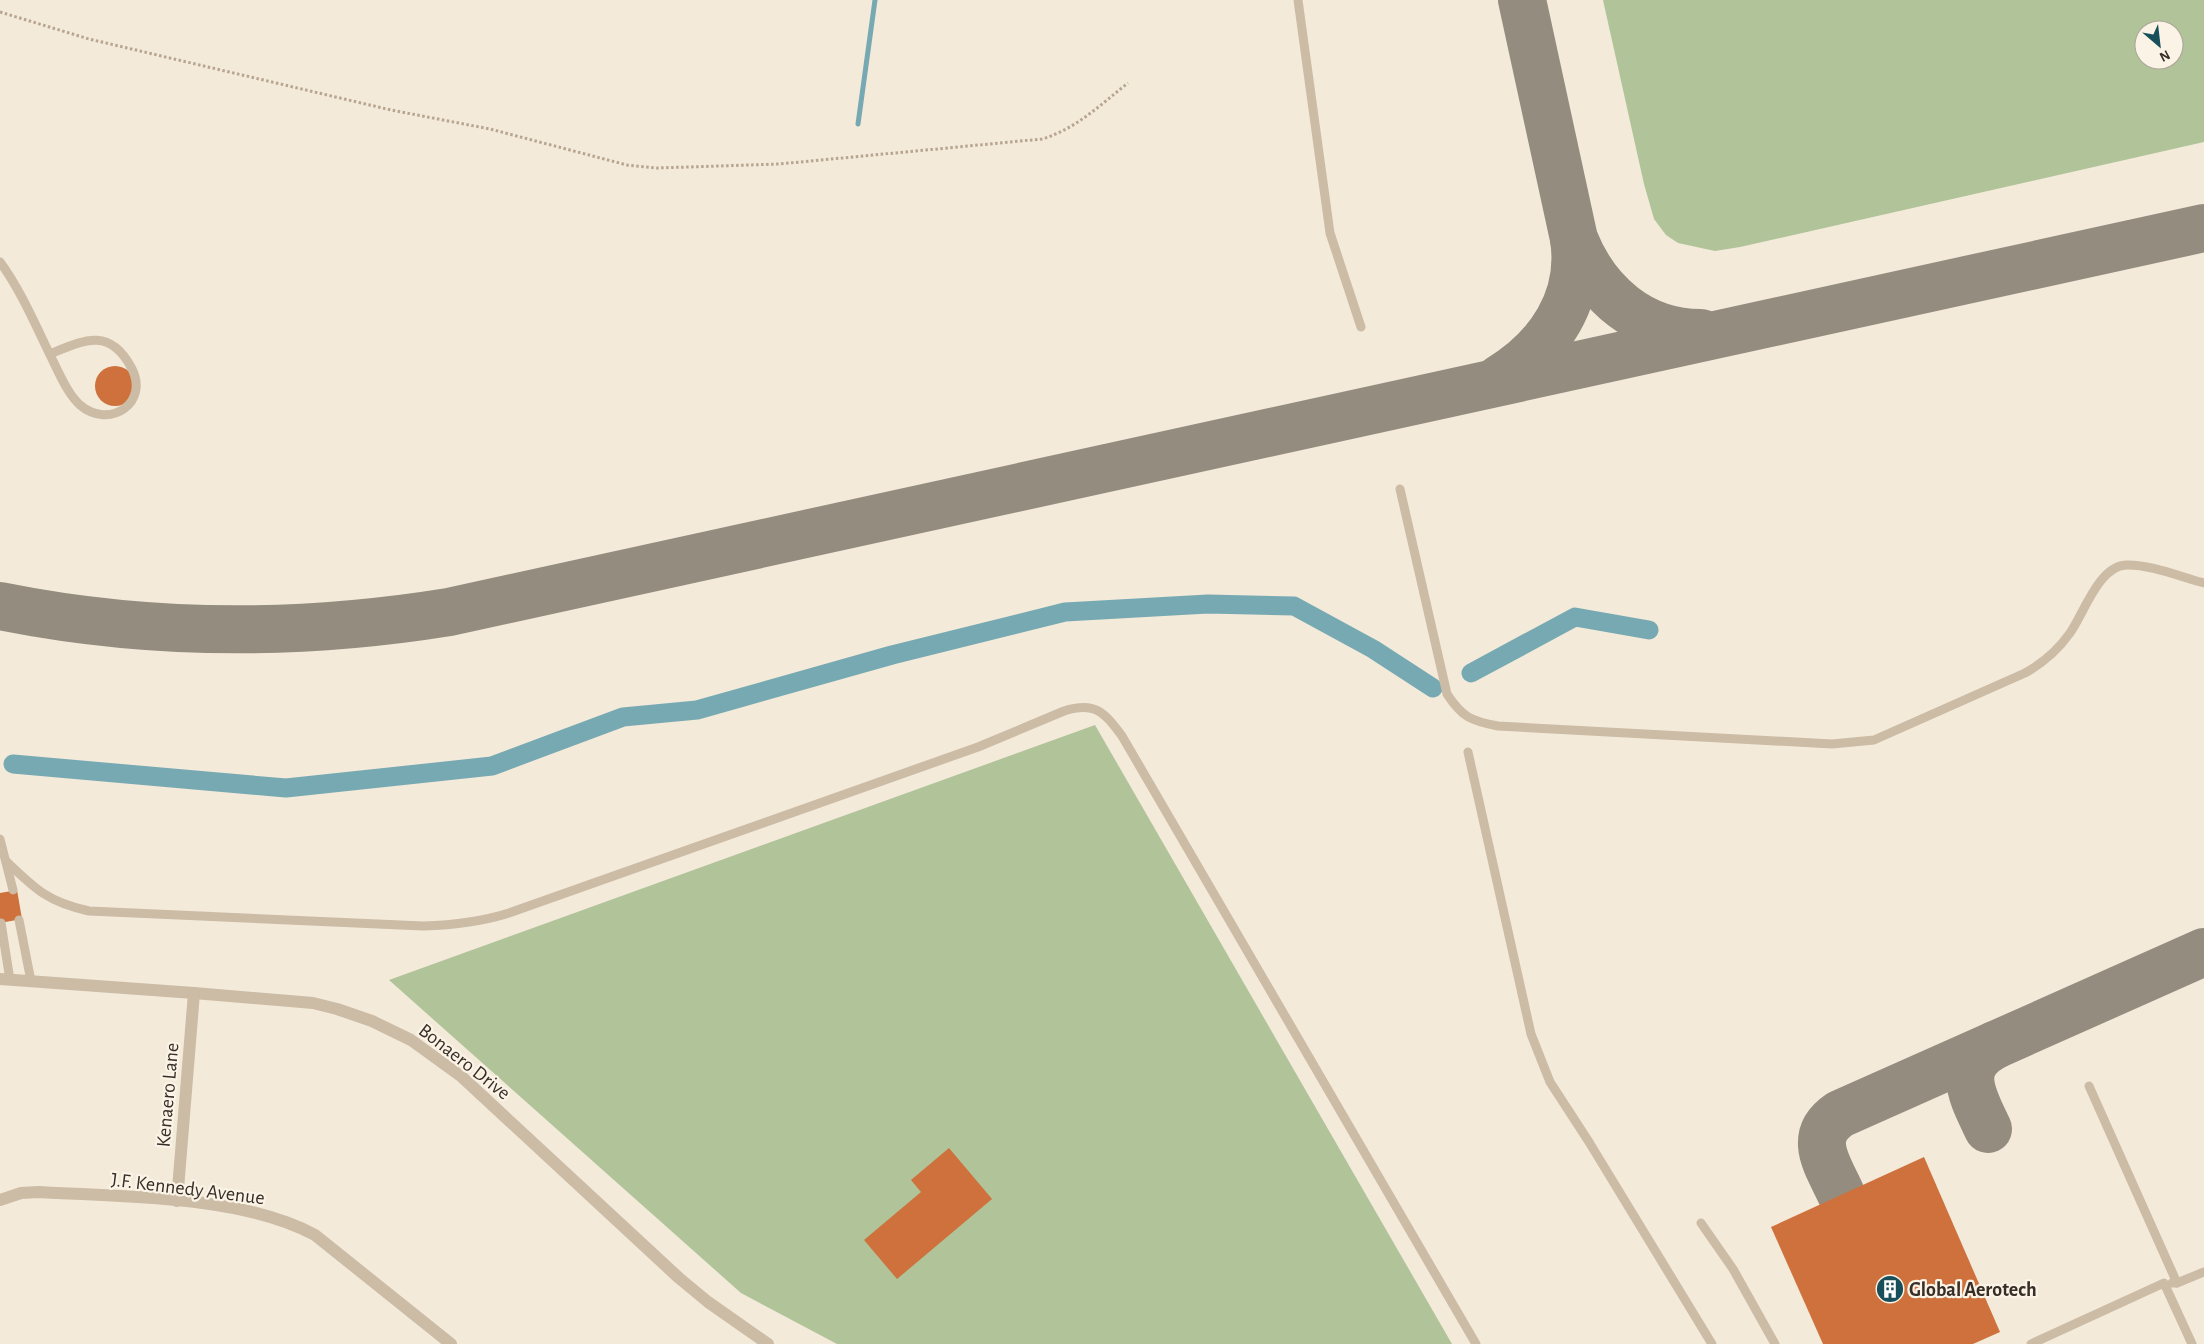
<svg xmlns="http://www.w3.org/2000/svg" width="2204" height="1344" font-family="'Alegreya Sans',sans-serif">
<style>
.green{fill:#b0c399;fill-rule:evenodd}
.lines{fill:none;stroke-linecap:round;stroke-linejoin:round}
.stream{stroke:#77a9b2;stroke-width:5}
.canal{stroke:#77a9b2;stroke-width:19}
.taxiway{stroke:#958c80;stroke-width:48}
.building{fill:#ce713d}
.path{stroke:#b8a58f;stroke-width:3;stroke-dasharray:2.5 2.5;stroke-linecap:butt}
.service{stroke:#ccbba5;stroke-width:9}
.minor{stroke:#ccbba5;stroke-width:12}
.labels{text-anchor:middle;stroke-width:4.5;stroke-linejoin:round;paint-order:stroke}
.street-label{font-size:20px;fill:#372e27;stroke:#fbf4e6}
.poi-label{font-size:20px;font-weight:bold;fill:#372e27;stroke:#fbf4e6;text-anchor:start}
</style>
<rect width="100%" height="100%" fill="#f3eada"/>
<g class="green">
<path d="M 1603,0 L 2204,0 L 2204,142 L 1740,247 L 1715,251 L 1678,243 L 1666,235 L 1654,219 L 1644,184 ZM 2144,30 L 2174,30 L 2174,60 L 2144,60 Z"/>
<path d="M 1095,725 L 1452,1344 L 837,1344 L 741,1293 L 389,980 Z"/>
</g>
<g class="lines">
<path class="stream" d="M 858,124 L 875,0"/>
<g class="canal">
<path d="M 1471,673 L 1575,617 L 1649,630"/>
<path d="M 13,764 L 286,788 L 492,766 L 623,717 L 697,710 L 892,655 L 1065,612 L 1208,604 L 1294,606 L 1373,649 L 1433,688"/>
</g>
<g class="taxiway">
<path d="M 1522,0 L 1574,239 C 1596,294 1641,333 1701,333"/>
<path d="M 1499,379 C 1549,349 1583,299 1574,239"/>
<path d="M 0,606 C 149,636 300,636 449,612 L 2204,228"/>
<path d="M 1988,1129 C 1973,1097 1954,1067 1995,1045"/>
<path d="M 1841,1194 C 1828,1165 1806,1137 1840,1114 L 2204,952"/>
</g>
</g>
<g class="building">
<circle cx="115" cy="386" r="20"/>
<path d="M 17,890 L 22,919 L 0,923 L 0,893 Z"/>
<path d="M 949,1148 L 992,1199 L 897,1279 L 864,1240 L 921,1192 L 911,1180 Z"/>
<path d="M 1924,1157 L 2000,1332 L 1973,1344 L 1823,1344 L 1771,1227 Z"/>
</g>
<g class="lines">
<path class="path" d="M 0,12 L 89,39 L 391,110 L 490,129 L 627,165 L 657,168 L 779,164 L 1042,139 C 1076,129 1100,105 1128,83"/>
<g class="service">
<path d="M 1298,0 L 1330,233 L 1361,327"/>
<path d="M 0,262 C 22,292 37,329 54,363 C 61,377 68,394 80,405 C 109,430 151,403 131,367 C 109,327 84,340 50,354"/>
<path d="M 1400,489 L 1447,694 C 1462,717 1471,721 1498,726 L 1832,744 L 1874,740 L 2025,673 C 2043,663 2058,650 2070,633 C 2084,613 2099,566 2126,565 C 2149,564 2181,577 2204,583"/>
<path d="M 1468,752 L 1531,1034 L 1550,1082 L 1589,1142 L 1712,1344"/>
<path d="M 0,839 L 13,890"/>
<path d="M 6,861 C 35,889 48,902 89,911 L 423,926 C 453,925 480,922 509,913 L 978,747 L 1064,711 C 1095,701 1104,712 1122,736 L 1476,1344"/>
<path d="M 19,920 L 31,981"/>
<path d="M 1,923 L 10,980"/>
<path d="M 2089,1086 L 2177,1283"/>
<path d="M 1701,1223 L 1733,1269 L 1775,1344"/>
<path d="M 2172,1283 L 2177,1283 L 2204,1272"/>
<path d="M 2031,1344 L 2164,1283 L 2192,1344"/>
</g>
<g class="minor">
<path d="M 0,979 L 194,993 L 313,1003 L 337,1009 L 372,1021 L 411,1040 L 462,1077 L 679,1278 L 708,1302 L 768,1344"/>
<path d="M 0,1200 L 21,1193 L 39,1192 C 123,1197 241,1195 315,1235 L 451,1344"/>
<path d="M 177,1201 L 194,993"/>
</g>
</g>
<defs>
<symbol id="building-disc" viewBox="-11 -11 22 22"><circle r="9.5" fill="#194f5b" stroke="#fbf4e6"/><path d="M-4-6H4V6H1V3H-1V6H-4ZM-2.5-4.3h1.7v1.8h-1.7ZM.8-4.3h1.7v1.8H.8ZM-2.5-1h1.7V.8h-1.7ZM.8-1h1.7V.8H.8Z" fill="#fff"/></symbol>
</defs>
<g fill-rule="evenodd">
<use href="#building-disc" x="1874" y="1273" width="32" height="32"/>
</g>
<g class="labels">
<g class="street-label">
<text transform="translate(465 1061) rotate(38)" y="7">Bonaero Drive</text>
<text transform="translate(167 1095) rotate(-85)" y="7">Kenaero Lane</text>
<text transform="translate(188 1188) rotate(7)" y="7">J.F. Kennedy Avenue</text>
</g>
<g class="poi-label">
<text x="1909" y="1296">Global Aerotech</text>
</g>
</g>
<g transform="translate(2159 45) rotate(152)"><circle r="24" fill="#fbf4e6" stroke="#ada59a"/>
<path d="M0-4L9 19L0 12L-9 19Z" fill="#194f5b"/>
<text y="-8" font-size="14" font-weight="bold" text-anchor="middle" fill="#372e27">N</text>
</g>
</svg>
